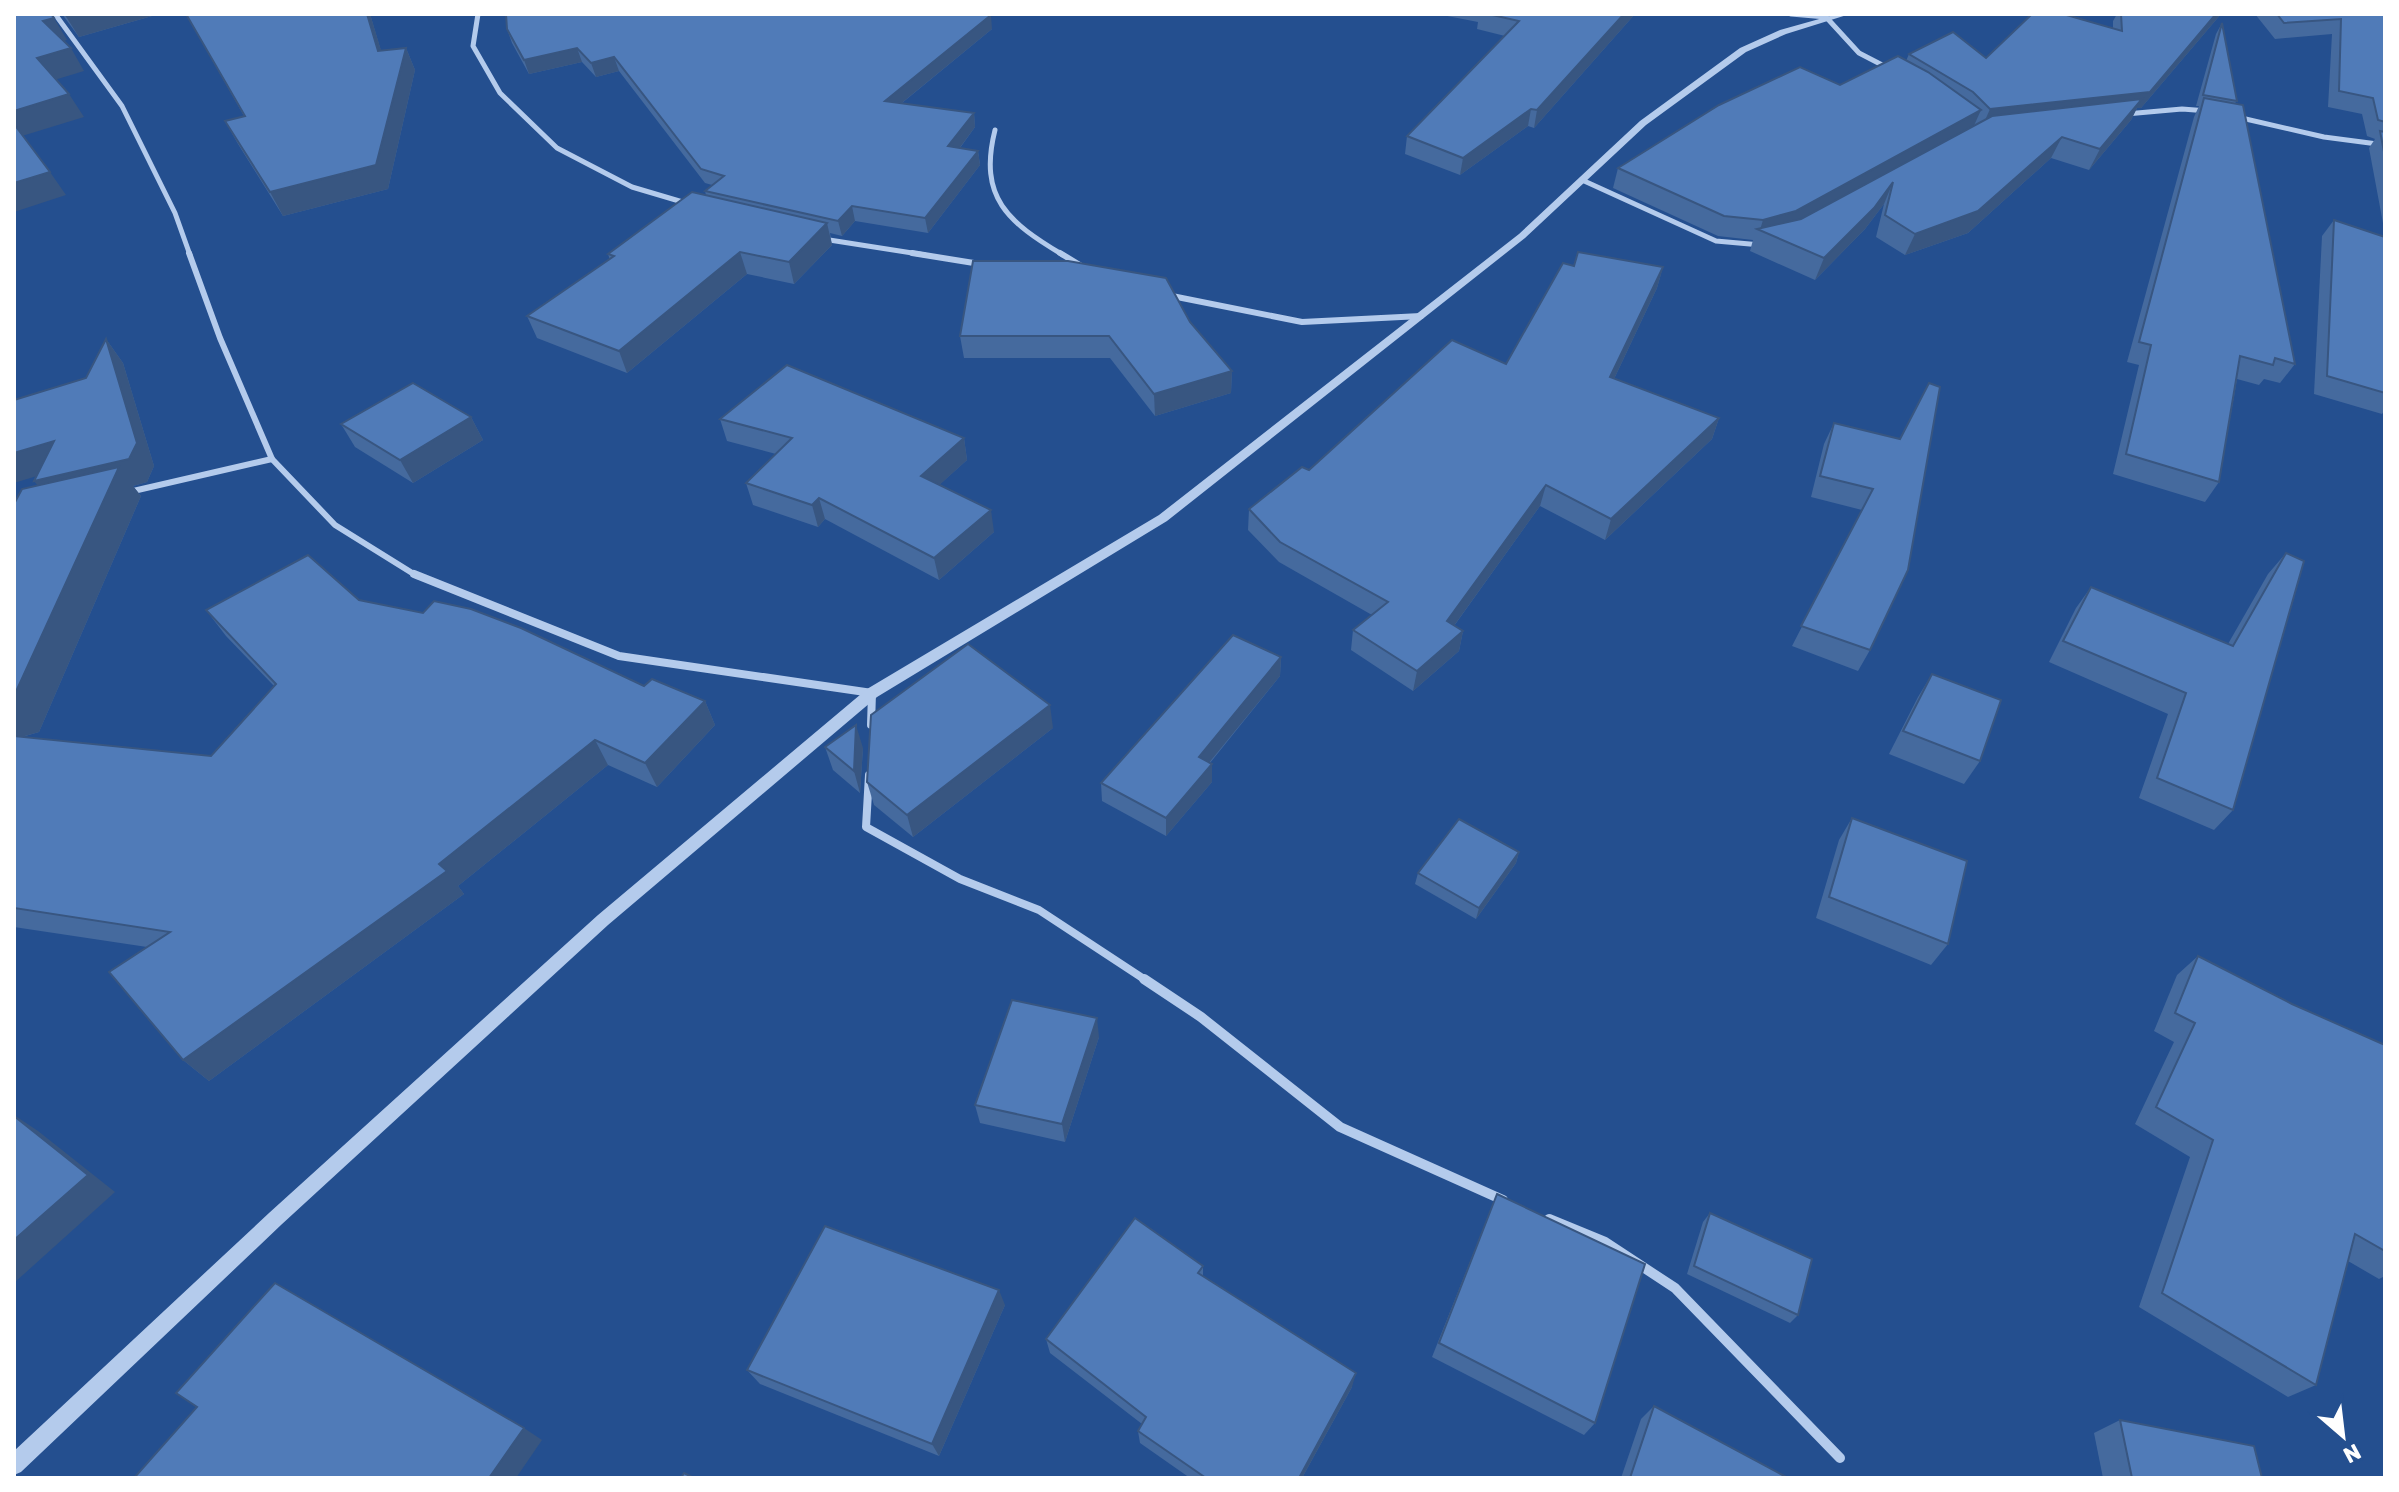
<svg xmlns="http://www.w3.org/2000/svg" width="2399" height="1492" font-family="Rubik,sans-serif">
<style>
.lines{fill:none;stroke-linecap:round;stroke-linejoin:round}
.minor-far3{stroke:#b4cbec;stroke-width:5}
.minor-far2{stroke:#b4cbec;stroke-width:6}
.minor-far1{stroke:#b4cbec;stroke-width:8}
.minor{stroke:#b4cbec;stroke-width:10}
.tertiary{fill:#b4cbec;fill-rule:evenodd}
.wall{fill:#456a9e}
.shaded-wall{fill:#385681}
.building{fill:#507bb8;stroke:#385681;stroke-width:2}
</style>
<rect width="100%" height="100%" fill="#244f8f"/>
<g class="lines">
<g class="minor-far3">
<path d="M 55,14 L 122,106 L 175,213 L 190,255"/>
<path d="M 478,14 L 473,46 L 500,93 L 557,148 L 632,187 L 686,203"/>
<path d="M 1791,14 L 1826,17 L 1859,53 L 1888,68"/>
<path d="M 2126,114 L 2182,109 L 2208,111"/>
<path d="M 2237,117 L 2324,137 L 2385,145"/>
<path d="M 995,130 C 978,198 1008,222 1063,255"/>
<path d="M 1582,180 L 1716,241 L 1761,245"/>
<path d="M 823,239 L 925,255"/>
</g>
<g class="minor-far2">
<path d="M 189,253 L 220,338 L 272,459 L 335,525 L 417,576"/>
<path d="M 912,253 L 980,264"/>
<path d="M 1060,253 L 1083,267"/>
<path d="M 1167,295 L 1302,322 L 1421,316"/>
<path d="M 129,492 L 272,459"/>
</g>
<g class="minor-far1">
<path d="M 414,574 L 619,656 L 872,693 L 871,725"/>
<path d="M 869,775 L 866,827 L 960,879 L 1039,910 L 1147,981"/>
</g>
<g class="minor">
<path d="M 1144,979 L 1201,1017 L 1340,1127 L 1503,1200"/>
<path d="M 1549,1219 L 1605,1242 L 1675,1288 L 1840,1458"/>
</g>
<path class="tertiary" d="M 1837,14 L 1850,14 L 1786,34 L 1746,52 L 1646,125 L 1525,238 L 1167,521 L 877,697 L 608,925 L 281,1225 L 21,1472 L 14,1475 L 14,1451 L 269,1213 L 598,915 L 867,689 L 1159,515 L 1519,234 L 1640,121 L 1740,48 L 1780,30 Z"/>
</g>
<g class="wall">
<path d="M 62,14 L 159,14 L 79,37 Z"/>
<path d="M 186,14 L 370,14 L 381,51 L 406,48 L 415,70 L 388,189 L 283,216 L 238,144 L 225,121 L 244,116 Z"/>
<path d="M 1437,14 L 1637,14 L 1635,14 L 1534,128 L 1528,126 L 1460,175 L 1405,154 L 1407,136 L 1505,36 L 1477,29 L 1478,22 Z"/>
<path d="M 2117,14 L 2221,14 L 2141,108 L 2137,108 L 2131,120 L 2089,170 L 2051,158 L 1968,233 L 1905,255 L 1876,237 L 1884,204 L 1865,229 L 1815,280 L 1750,251 L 1753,240 L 1718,236 L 1613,188 L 1618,168 L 1906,61 L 1909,54 L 1986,58 L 2113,28 L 2113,21 Z"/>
<path d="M 2255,14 L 2385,14 L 2385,234 L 2369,148 L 2375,139 L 2367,136 L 2362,114 L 2328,107 L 2332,34 L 2275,39 Z"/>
<path d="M 2222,23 L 2237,101 L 2235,103 L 2295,364 L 2280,383 L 2264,379 L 2259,385 L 2237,379 L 2219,482 L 2205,502 L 2113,474 L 2139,365 L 2127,362 L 2194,117 L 2199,106 L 2196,106 L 2216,34 Z"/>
<path d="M 507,29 L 992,29 L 902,103 L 974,113 L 975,127 L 960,148 L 978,151 L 980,165 L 928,233 L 855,221 L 842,236 L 830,233 L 832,245 L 794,284 L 747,274 L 627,373 L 537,338 L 527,316 L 610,260 L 608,254 L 706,195 L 705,191 L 712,185 L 705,183 L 619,71 L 596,77 L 582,62 L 529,74 L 512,43 Z"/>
<path d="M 2334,220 L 2385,237 L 2385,410 L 2382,414 L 2314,394 L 2322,236 Z"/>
<path d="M 1574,266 L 1663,267 L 1657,288 L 1614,379 L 1719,418 L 1712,439 L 1605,540 L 1540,506 L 1454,626 L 1463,631 L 1459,651 L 1413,691 L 1351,650 L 1353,630 L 1372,615 L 1279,562 L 1248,530 L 1249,509 L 1309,470 L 1506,364 Z"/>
<path d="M 1190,322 L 1232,371 L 1231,393 L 1155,416 L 1110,358 L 964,358 L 960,336 Z"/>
<path d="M 106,339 L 123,363 L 154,466 L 147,482 L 133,486 L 141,496 L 39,732 L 22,737 L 211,756 L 274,686 L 226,636 L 206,610 L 359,600 L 644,686 L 705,701 L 715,725 L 657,787 L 608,765 L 458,886 L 464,894 L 209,1081 L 183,1060 L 147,947 L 14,927 L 14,504 L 38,486 L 36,476 Z"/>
<path d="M 471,417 L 483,440 L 413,483 L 355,447 L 341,424 Z"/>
<path d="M 720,419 L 964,438 L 967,460 L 939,485 L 994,532 L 939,580 L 825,519 L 818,527 L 753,505 L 746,483 L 776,454 L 727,441 Z"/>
<path d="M 1834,423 L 1900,439 L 1870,650 L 1858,671 L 1792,646 L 1862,510 L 1811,497 L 1824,444 Z"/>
<path d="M 2286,553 L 2233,810 L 2214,830 L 2139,798 L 2168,714 L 2049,662 L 2076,608 L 2091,587 L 2228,644 L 2268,574 Z"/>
<path d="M 1281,657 L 1280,676 L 1210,763 L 1212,782 L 1166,836 L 1102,801 L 1101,783 Z"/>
<path d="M 1932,674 L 1980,761 L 1964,784 L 1889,754 L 1918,697 Z"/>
<path d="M 1053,728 L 913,837 L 874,805 L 867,782 Z"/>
<path d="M 825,747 L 863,748 L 860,793 L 833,770 Z"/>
<path d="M 1852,818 L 1948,944 L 1931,965 L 1816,918 L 1839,840 Z"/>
<path d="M 1519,852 L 1516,863 L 1476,919 L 1415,884 L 1418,873 Z"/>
<path d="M 2198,956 L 2292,1004 L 2385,1045 L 2385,1276 L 2379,1279 L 2348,1261 L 2316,1385 L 2288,1397 L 2139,1307 L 2190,1157 L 2135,1124 L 2174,1042 L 2154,1031 L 2177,975 Z"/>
<path d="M 1099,1037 L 1065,1142 L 980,1123 L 975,1105 Z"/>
<path d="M 1497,1194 L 1595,1423 L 1584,1435 L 1432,1357 Z"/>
<path d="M 1710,1213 L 1798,1315 L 1790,1323 L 1687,1274 L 1703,1222 Z"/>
<path d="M 1203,1266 L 1203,1276 L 1352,1387 L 1302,1478 L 1190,1478 L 1140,1443 L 1138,1431 L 1142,1424 L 1050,1353 L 1046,1339 Z"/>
<path d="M 1005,1305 L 939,1456 L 760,1384 L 747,1370 Z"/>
<path d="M 1654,1406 L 1788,1478 L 1621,1478 L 1641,1419 Z"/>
<path d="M 2120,1420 L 2262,1478 L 2103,1478 L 2094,1433 Z"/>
</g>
<g class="shaded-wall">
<path d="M 68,14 L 159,14 L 79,37 L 65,15 Z"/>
<path d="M 367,14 L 370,14 L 388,73 L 378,51 Z"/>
<path d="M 1624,14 L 1637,14 L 1635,14 L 1534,128 L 1537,110 Z"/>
<path d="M 2216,14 L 2221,14 L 2141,108 L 2137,108 L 2131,120 L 2089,170 L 2100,149 L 2134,109 L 1983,125 L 1990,109 Z"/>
<path d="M 991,15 L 992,29 L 887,115 L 885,101 Z"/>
<path d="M 54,18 L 67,40 L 57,43 L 43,21 Z"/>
<path d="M 71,48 L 84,71 L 51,81 L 37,58 Z"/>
<path d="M 406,48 L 415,70 L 388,189 L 283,216 L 270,192 Z"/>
<path d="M 577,48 L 582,62 L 529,74 L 524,60 Z"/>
<path d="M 614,57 L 619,71 L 596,77 L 591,63 Z"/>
<path d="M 69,94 L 84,117 L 22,136 L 14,125 L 14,111 Z"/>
<path d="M 1531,109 L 1528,126 L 1460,175 L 1463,158 Z"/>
<path d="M 1981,110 L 1972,130 L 1789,231 L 1760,230 L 1763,220 Z"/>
<path d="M 974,113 L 975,127 L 950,161 L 948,146 Z"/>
<path d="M 2062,137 L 2051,158 L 1968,233 L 1905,255 L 1915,234 Z"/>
<path d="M 978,151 L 980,165 L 928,233 L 925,218 Z"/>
<path d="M 50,172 L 66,195 L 14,212 L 14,183 Z"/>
<path d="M 1893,182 L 1884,204 L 1865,229 L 1815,280 L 1824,258 Z"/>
<path d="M 852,206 L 855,221 L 842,236 L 838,221 Z"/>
<path d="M 827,223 L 832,245 L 794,284 L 789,262 Z"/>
<path d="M 740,252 L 747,274 L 627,373 L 619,351 Z"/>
<path d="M 1663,267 L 1657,288 L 1605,398 L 1610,377 Z"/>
<path d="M 106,339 L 123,363 L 154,466 L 147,482 L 133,486 L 141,496 L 39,732 L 14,739 L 14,696 L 53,505 L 34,481 Z"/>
<path d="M 1232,371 L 1231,393 L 1155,416 L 1154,394 Z"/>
<path d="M 471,417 L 483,440 L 413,483 L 400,460 Z"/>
<path d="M 1719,418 L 1712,439 L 1605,540 L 1611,519 Z"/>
<path d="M 964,438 L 967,460 L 925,498 L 921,476 Z"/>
<path d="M 54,441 L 73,465 L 14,483 L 14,453 Z"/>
<path d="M 1546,485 L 1540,506 L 1443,641 L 1447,621 Z"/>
<path d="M 819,498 L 825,519 L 818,527 L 812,505 Z"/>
<path d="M 991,510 L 994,532 L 939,580 L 934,558 Z"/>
<path d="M 1463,631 L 1459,651 L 1413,691 L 1417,671 Z"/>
<path d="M 1281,657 L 1280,676 L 1199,775 L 1199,757 Z"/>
<path d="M 705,701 L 715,725 L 657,787 L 645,763 Z"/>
<path d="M 1050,705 L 1053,728 L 913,837 L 907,815 Z"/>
<path d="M 856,725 L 863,748 L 860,793 L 854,771 Z"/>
<path d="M 595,740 L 608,765 L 458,886 L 464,894 L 209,1081 L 183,1060 L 439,864 Z"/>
<path d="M 1212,764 L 1212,782 L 1166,836 L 1166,818 Z"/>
<path d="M 1519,852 L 1516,863 L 1476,919 L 1479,908 Z"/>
<path d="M 1097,1018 L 1099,1037 L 1065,1142 L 1062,1124 Z"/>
<path d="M 14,1115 L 38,1131 L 115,1192 L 14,1283 Z"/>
<path d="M 999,1290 L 1005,1305 L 939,1456 L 932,1444 Z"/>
<path d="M 1356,1373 L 1352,1387 L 1302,1478 L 1299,1478 Z"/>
<path d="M 524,1428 L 542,1440 L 516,1478 L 489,1478 Z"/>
</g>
<g class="building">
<path d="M 14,14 L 51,14 L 54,18 L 43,21 L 71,48 L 37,58 L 69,94 L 14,111 Z"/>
<path d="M 186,14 L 367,14 L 378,51 L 406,48 L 376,165 L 270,192 L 225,121 L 245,116 Z"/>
<path d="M 506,14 L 989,14 L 991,15 L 885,101 L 974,113 L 948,146 L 978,151 L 925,218 L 852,206 L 838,221 L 705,191 L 724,176 L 701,169 L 614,57 L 591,63 L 577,48 L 524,60 L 507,29 Z"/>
<path d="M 1488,14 L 1624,14 L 1537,110 L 1531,109 L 1463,158 L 1407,136 L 1519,21 Z"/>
<path d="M 2032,14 L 2063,14 L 2122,31 L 2121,14 L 2216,14 L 2150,92 L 1990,109 L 1973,92 L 1909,54 L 1953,32 L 1986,58 Z"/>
<path d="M 2277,14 L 2385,14 L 2385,122 L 2378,120 L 2373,98 L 2339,91 L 2341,19 L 2284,23 Z"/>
<path d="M 2222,23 L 2237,101 L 2203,95 Z"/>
<path d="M 1898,56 L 1928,72 L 1981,110 L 1796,211 L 1763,220 L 1724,216 L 1618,168 L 1719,105 L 1800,67 L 1840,85 Z"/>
<path d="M 2204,98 L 2243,105 L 2295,364 L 2275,358 L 2273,365 L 2240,356 L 2219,482 L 2126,454 L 2151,345 L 2139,342 Z"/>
<path d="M 2142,99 L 2100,149 L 2062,137 L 1978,211 L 1915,234 L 1885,215 L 1893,182 L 1874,208 L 1824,258 L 1757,229 L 1801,219 L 1992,116 Z"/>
<path d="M 14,124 L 50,172 L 14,183 Z"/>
<path d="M 2380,131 L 2385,132 L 2385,157 Z"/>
<path d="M 692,192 L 827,223 L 789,262 L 740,252 L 619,351 L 527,316 L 614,256 L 608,254 Z"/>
<path d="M 2334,220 L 2385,237 L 2385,393 L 2327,376 Z"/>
<path d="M 1578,252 L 1663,267 L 1610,377 L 1719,418 L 1611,519 L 1546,485 L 1447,621 L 1463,631 L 1417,671 L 1353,630 L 1388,602 L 1280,542 L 1249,509 L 1302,467 L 1309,470 L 1452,340 L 1506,364 L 1563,263 L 1574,266 Z"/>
<path d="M 973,261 L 1068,261 L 1166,278 L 1190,322 L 1232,371 L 1154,394 L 1109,336 L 960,336 Z"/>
<path d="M 106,339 L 137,443 L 129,459 L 34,481 L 54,441 L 14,453 L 14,400 L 86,378 Z"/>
<path d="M 787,365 L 964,438 L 921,476 L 991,510 L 934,558 L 819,498 L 812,505 L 746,483 L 792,438 L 720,419 Z"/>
<path d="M 413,383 L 471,417 L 400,460 L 341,424 Z"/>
<path d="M 1929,383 L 1940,387 L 1908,570 L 1870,650 L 1801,626 L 1873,489 L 1820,476 L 1834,423 L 1900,439 Z"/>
<path d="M 119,467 L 14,696 L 14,504 L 22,489 Z"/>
<path d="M 2286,553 L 2304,561 L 2233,810 L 2157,778 L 2186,693 L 2063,641 L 2091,587 L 2233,646 Z"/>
<path d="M 308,555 L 359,600 L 423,613 L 434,601 L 471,609 L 521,628 L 644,686 L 652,679 L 705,701 L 645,763 L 595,740 L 439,864 L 447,871 L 183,1060 L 109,972 L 170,932 L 14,908 L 14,736 L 211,756 L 276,684 L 206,610 Z"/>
<path d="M 1233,635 L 1281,657 L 1199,757 L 1212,764 L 1166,818 L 1101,783 Z"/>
<path d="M 968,644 L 1050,705 L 907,815 L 867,782 L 871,715 Z"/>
<path d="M 1932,674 L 2001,700 L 1980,761 L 1903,731 Z"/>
<path d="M 856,725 L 854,771 L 825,747 Z"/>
<path d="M 1852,818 L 1967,861 L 1948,944 L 1829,897 Z"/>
<path d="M 1459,819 L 1519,852 L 1479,908 L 1418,873 Z"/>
<path d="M 2198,956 L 2292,1004 L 2385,1045 L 2385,1251 L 2355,1234 L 2316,1385 L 2162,1293 L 2213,1140 L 2156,1107 L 2195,1023 L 2175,1013 Z"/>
<path d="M 1012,1000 L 1097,1018 L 1062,1124 L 975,1105 Z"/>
<path d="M 14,1116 L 88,1175 L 14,1240 Z"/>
<path d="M 1497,1194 L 1645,1264 L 1595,1423 L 1439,1343 Z"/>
<path d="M 1710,1213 L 1812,1259 L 1798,1315 L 1694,1266 Z"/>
<path d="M 1135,1218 L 1203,1266 L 1198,1273 L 1356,1373 L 1299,1478 L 1206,1478 L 1138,1431 L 1146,1417 L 1046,1339 Z"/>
<path d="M 825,1226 L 999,1290 L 932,1444 L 747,1370 Z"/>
<path d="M 275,1283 L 524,1428 L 489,1478 L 134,1478 L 197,1407 L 176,1393 Z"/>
<path d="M 1654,1406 L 1788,1478 L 1630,1478 Z"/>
<path d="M 2120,1420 L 2254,1446 L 2262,1478 L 2132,1478 Z"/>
<path d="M 684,1473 L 694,1478 L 681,1478 Z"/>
</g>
<rect width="2399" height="1492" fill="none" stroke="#ffffff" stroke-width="32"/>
<g transform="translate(2343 1436) rotate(152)" stroke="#244f8f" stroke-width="6" paint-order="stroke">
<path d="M0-6L14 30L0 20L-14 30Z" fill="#ffffff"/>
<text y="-12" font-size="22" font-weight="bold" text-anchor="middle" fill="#ffffff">N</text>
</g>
</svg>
